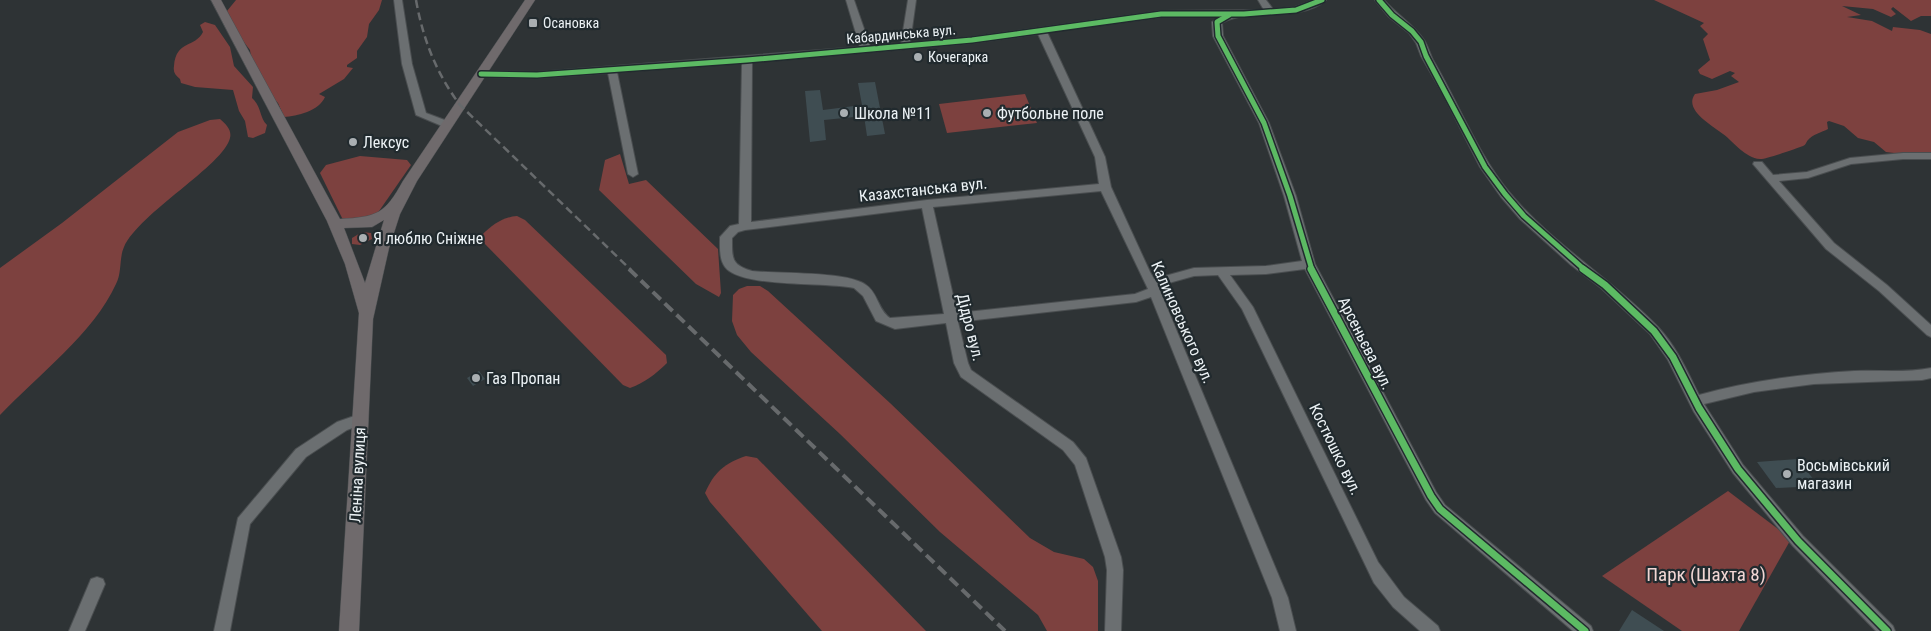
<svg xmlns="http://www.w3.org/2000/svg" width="1931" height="631" font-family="'Roboto Condensed',sans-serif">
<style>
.green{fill:#7d413f}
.building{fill:#3f4d52}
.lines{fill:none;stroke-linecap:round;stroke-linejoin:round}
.minor-casing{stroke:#4a4e50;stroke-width:2}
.major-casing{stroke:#4a4e50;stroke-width:1}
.minor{fill:#6b6f71;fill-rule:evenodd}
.major{fill:#6f6a6c;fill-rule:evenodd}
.rail-far1{stroke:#676a6c;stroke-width:2.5;stroke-dasharray:8 4.5;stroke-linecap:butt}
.rail{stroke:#676a6c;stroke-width:4;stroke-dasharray:11 5.5;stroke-linecap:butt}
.cycleway-far1-casing{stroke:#212a2e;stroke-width:8}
.cycleway-casing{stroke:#212a2e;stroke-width:10}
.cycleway-far1{stroke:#5cba63;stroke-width:5}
.cycleway{stroke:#5cba63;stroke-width:7}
.poi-dot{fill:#aaafb2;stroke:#212a2e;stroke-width:2}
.labels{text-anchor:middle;stroke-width:4.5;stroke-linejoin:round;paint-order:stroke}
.far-poi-label{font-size:14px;fill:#ecf2f5;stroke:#212a2e;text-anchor:start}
.far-street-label{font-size:14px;fill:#ecf2f5;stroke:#212a2e}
.poi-label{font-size:16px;fill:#ecf2f5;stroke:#212a2e;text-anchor:start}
.street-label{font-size:16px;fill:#ecf2f5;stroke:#212a2e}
.near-park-label{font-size:19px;fill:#f1d6d4;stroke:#212a2e}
</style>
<rect width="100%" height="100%" fill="#2e3335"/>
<g class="green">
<path d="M 236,0 L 382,0 L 379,10 L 369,24 L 367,37 L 357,51 L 357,58 L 347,65 L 347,67 L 353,68 L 344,79 L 319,94 L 325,97 C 319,111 297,116 284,117 L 278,103 L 272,97 L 251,57 L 250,50 L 236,32 L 227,11 Z"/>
<path d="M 1654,0 L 1931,0 L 1931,16 L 1921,16 L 1911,21 L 1893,7 L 1891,9 L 1896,14 L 1891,17 L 1873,9 L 1842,6 L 1861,15 L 1847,17 L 1872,21 L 1892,31 L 1893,27 L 1920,30 L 1931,34 L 1931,155 L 1910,155 L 1886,152 L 1874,142 L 1858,138 L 1844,126 L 1829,121 L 1827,122 L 1828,129 C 1822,132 1812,135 1808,140 C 1806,142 1806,145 1803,146 C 1798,148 1764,160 1760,159 C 1745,158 1734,142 1723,134 C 1713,126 1683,110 1695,94 L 1717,90 L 1739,82 L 1731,76 L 1735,73 L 1730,71 L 1712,79 L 1700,74 L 1698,70 L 1710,60 L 1703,39 L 1708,34 L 1700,26 L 1704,23 Z"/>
<path d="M 205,22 L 215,25 L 230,47 L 234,66 L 253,87 L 252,98 C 262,107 259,117 267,125 L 265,133 L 253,138 L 248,137 L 245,121 L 239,111 L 233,90 L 195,87 L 181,83 L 180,79 C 175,75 173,72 174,66 C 176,40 195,48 203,32 L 200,25 Z"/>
<path d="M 1025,94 L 1037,123 L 947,133 L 939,104 Z"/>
<path d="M 220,119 C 226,124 232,130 230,138 C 224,165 139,213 124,247 C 119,258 122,273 116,284 C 94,333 37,376 0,415 L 0,268 L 62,223 L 178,132 L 210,120 Z"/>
<path d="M 620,154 L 629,184 L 646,180 L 718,249 L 721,293 L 719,297 L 696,284 L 599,190 L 605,160 Z"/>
<path d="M 360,156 L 407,160 L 411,165 L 377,214 L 344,222 L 320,173 L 326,165 Z"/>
<path d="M 517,216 L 525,220 L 666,355 L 667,363 C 656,374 644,383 630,388 L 623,385 L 483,242 L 482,235 C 492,225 503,217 517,216 Z"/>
<path d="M 362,232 L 371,233 L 372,239 L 360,245 L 352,244 L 352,238 Z"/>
<path d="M 747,286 L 760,286 L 768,291 L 890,403 L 1030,538 L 1054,552 L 1084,559 L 1093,567 L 1098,581 L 1098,631 L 1047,631 L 1038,615 L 940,532 L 840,434 L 751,352 L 737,335 L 732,321 L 733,295 L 739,289 Z"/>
<path d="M 746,456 L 757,458 L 926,631 L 822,631 L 710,502 L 705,493 C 714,472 725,463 746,456 Z"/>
<path d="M 1728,491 L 1791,539 L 1739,631 L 1682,631 L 1602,576 Z"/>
</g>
<g class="building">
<path d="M 875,82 L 885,134 L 867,136 L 864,116 L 824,120 L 826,140 L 810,142 L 805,91 L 820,90 L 823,110 L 862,105 L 858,83 Z"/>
<path d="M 479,371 L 485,379 L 473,386 L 467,378 Z"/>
<path d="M 1797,459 L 1819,486 L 1776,488 L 1757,462 Z"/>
<path d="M 1632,610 L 1664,631 L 1619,631 Z"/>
</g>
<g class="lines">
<defs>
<g id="minor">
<path d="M 394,0 L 402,0 L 412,64 L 426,113 L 450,122 L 450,126 L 442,126 L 416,115 L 402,64 Z"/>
<path d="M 846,0 L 854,0 L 870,46 L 901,44 L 908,0 L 916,0 L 910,43 L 972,37 L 1161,11 L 1264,10 L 1258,0 L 1266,0 L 1273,9 L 1295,7 L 1314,0 L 1326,0 C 1299,24 1250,6 1222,23 L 1223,36 L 1269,123 L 1296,196 L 1315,264 L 1436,492 L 1445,505 L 1591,626 L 1593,631 L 1573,631 L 1435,513 L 1426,500 L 1305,269 L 1266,274 L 1230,275 L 1253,307 L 1378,562 L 1404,597 L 1438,626 L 1440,631 L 1420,631 L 1393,607 L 1374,583 L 1242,309 L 1218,275 L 1194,276 L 1158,286 L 1288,598 L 1296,631 L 1280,631 L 1272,598 L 1151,297 L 1136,302 L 958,322 L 968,363 L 971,370 L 1073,442 L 1086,458 L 1121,557 L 1123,570 L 1121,631 L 1105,631 L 1107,570 L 1105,557 L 1075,465 L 1063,450 L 961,377 L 954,363 L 946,323 L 895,329 L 876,321 L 863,296 L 854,288 C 827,282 740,288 725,267 C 719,259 720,247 720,237 L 730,226 L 739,224 L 742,63 L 617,72 L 638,174 L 633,177 L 628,174 L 608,73 L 537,78 L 481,77 L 476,74 L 481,71 L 537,72 L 860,47 ZM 1161,17 L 1220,17 L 1212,22 L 1213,36 L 1259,123 L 1284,196 L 1302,261 L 1266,266 L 1194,268 L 1154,279 L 1150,272 L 1111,187 L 1105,157 L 1047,32 ZM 1038,34 L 1095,157 L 1099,184 L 927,200 L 751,222 L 752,62 L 972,43 ZM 1101,191 L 1148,289 L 1135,294 L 957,313 L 933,207 ZM 922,208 L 944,314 L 890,318 C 878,310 878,293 866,285 C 848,271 778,274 752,271 C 731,265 732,258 732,238 L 738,232 L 745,230 Z"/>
<path d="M 1375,0 L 1384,0 C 1396,14 1413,24 1424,40 C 1428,46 1430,54 1433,60 C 1459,104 1477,153 1509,192 C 1552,244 1611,278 1658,327 C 1676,346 1687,371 1699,395 C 1750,381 1802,374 1854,371 C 1880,370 1906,373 1931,368 L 1931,378 L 1922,380 L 1814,384 L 1754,392 L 1704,404 L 1743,465 L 1803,536 L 1893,626 L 1895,631 L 1876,631 L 1793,546 L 1733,473 L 1694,412 L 1668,360 L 1650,334 L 1601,288 L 1571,265 L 1520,219 L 1501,197 L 1480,167 L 1443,94 L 1421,56 L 1416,43 L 1409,33 L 1389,17 Z"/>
<path d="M 1903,153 L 1931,153 L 1931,159 L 1903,159 L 1851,164 L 1808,178 L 1779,181 L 1834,243 L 1887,285 L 1931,325 L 1931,337 L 1927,335 L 1879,291 L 1826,249 L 1753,164 L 1754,162 L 1762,162 L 1773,175 L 1807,172 L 1850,158 Z"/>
<path d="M 360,414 L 365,415 L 367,419 L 365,423 L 347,430 L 306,457 L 250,524 L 230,631 L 214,631 L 238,518 L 296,449 L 337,422 Z"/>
<path d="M 97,577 L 103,579 L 105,584 L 85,631 L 69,631 L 91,579 Z"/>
</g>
<path id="major" d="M 211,0 L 221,0 L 340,219 C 377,217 385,214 403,181 L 525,0 L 535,0 L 417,181 L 400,214 L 389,248 L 373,319 L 359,631 L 339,631 L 359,313 L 345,264 L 327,221 ZM 384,220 L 365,283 L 344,228 L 372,227 Z"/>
</defs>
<use href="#minor" class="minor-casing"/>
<use href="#major" class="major-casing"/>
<use href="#minor" class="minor"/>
<use href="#major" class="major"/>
<path class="rail-far1" d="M 416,0 C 423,39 436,73 460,105 L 631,270"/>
<path class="rail" d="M 629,269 L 1005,631"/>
<defs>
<g id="cycleway-far1">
<path d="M 1379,0 L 1392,15 L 1412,31 L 1421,42 L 1426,56 L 1485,167 L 1505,194 L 1524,216 L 1585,270"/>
<path d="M 1229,15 L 1217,22 L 1218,36 L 1264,123 L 1290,196 L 1312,270"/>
<path d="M 481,74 L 537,75 L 747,60 L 972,40 L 1161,14 L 1244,14 L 1296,10 L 1322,0"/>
</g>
<g id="cycleway">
<path d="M 1311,269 L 1431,496 L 1440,509 L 1585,631"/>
<path d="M 1583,269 L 1605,285 L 1654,331 L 1673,357 L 1699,408 L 1738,469 L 1798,541 L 1887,631"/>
</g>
</defs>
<use href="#cycleway-far1" class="cycleway-far1-casing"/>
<use href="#cycleway" class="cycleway-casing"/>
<use href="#cycleway-far1" class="cycleway-far1"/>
<use href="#cycleway" class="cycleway"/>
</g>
<g class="poi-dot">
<rect x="528" y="18" width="10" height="10" rx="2.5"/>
<circle cx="918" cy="57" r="5"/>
<circle cx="844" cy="113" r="5"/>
<circle cx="987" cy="113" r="5"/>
<circle cx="353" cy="142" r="5"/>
<circle cx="363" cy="238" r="5"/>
<circle cx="476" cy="378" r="5"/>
<circle cx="1787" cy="474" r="5"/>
</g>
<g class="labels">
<g class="far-poi-label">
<text x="543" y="28">Осановка</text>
<text x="928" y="62">Кочегарка</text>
</g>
<g class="far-street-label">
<text transform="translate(901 34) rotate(-5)" y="5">Кабардинська вул.</text>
</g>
<g class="poi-label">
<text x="854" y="119">Школа №11</text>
<text x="997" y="119">Футбольне поле</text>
<text x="363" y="148">Лексус</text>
<text x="373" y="244">Я люблю Сніжне</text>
<text x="486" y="384">Газ Пропан</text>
<text x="1797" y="471">Восьмівський<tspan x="1797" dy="18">магазин</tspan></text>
</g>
<g class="street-label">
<text transform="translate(923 189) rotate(-6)" y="6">Казахстанська вул.</text>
<text transform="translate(1183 322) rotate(66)" y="6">Калиновського вул.</text>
<text transform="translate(971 327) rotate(76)" y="6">Дідро вул.</text>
<text transform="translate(1366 343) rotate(63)" y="6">Арсеньєва вул.</text>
<text transform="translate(1336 449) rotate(64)" y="6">Костюшко вул.</text>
<text transform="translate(357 475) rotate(-87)" y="6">Леніна вулиця</text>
</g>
<g class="near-park-label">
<text x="1706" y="581">Парк (Шахта 8)</text>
</g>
</g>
</svg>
